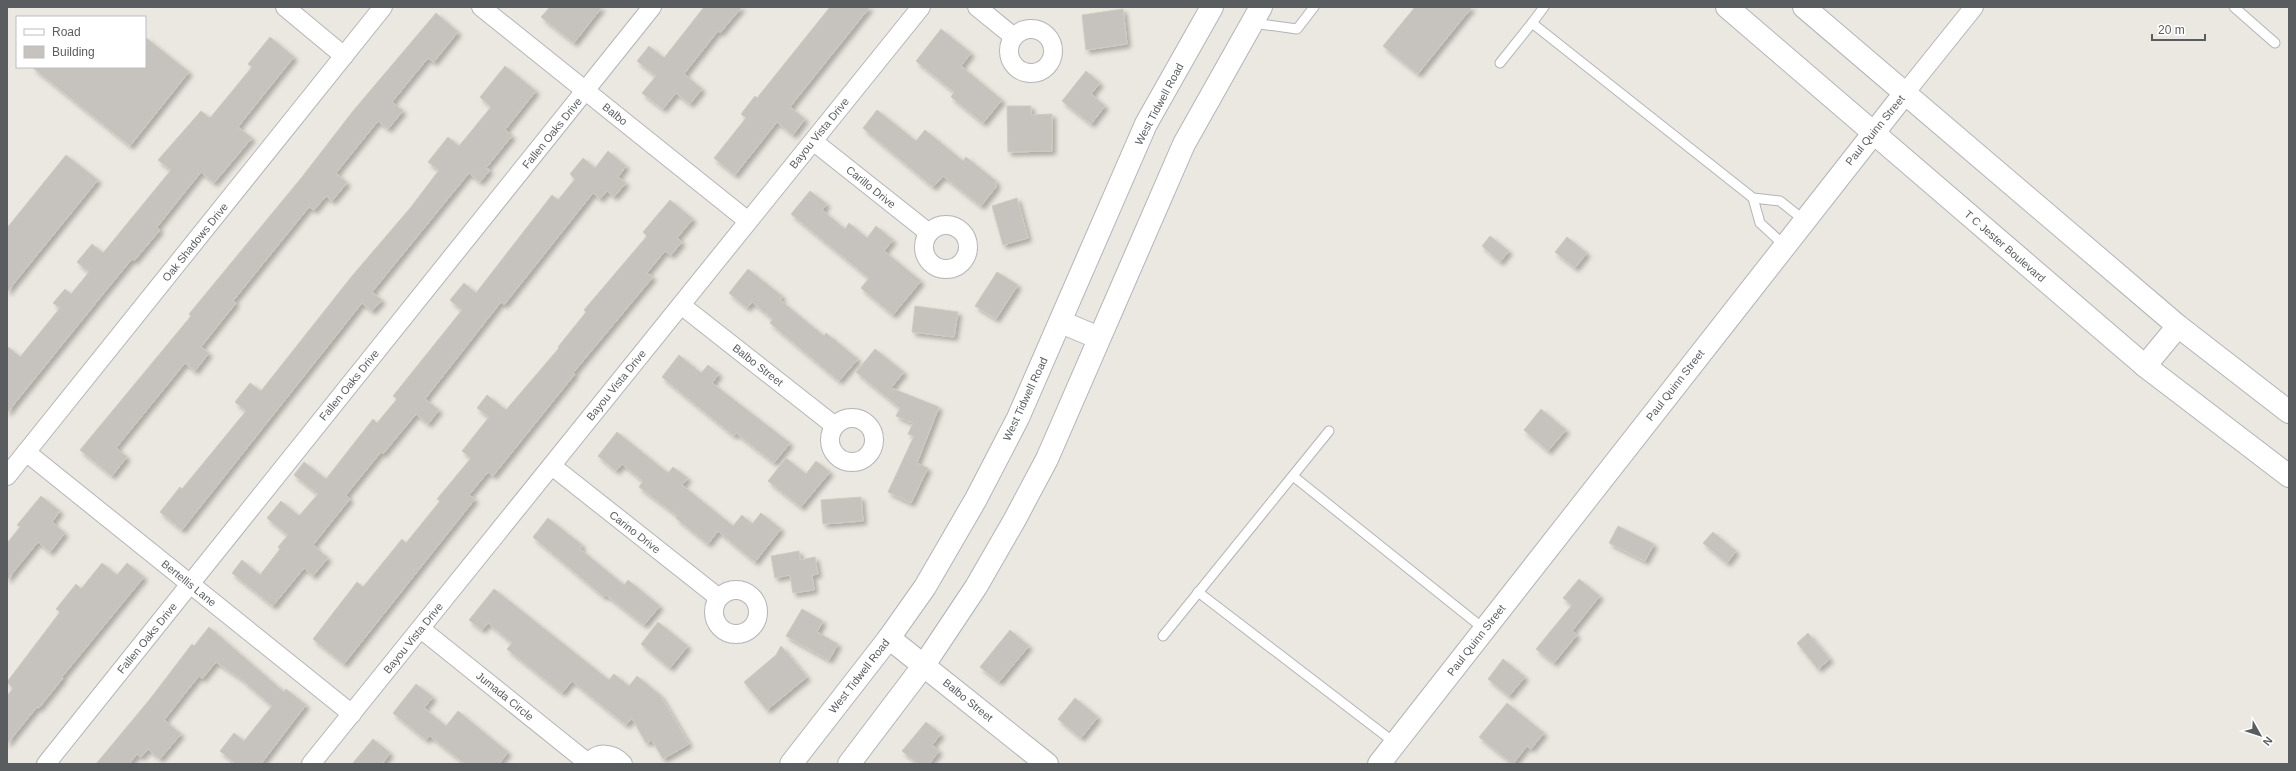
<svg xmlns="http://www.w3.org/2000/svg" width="2296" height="771" font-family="Arial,sans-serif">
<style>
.building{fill:#c6c3be;stroke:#cfcac0;filter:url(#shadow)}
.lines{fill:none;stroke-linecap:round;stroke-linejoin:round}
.service-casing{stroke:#b2b4b7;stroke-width:11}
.minor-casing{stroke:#b2b4b7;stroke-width:20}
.tertiary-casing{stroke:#b2b4b7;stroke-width:24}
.secondary-casing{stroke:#b1b4b7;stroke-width:24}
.service{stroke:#fff;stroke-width:9}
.minor{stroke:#fff;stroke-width:18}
.tertiary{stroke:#fff;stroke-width:22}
.secondary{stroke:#fff;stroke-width:22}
.labels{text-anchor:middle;stroke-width:3;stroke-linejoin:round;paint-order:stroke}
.street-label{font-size:11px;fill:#5a5d60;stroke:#fff}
</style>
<defs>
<filter id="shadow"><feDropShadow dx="3.5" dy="3.5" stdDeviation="2" flood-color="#0004"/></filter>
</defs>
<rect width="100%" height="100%" fill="#ebe8e1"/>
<g class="building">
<path d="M 550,7 L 602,7 L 574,43 L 541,17 Z"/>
<path d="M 704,7 L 742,7 L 720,33 L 718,31 L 684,74 L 702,89 L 690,104 L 676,93 L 663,109 L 642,93 L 656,76 L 637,61 L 649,46 L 664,58 Z"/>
<path d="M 830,7 L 870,7 L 790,107 L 805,119 L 793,135 L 777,122 L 735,175 L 714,158 L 746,118 L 741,114 L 755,96 L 757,98 Z"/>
<path d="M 1415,7 L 1472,7 L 1418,74 L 1383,46 Z"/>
<path d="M 1123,9 L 1127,44 L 1086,50 L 1082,15 Z"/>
<path d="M 436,13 L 458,32 L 434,62 L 428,58 L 392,102 L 403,111 L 388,129 L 378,121 L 336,173 L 347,183 L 332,201 L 326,196 L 314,210 L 309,207 L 233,301 L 236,303 L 201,347 L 209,353 L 195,371 L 185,363 L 116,448 L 127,457 L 112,476 L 80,450 L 191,316 L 189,314 L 302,177 L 353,111 Z"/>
<path d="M 941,29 L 971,53 L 961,66 L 1002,100 L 983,123 L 951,97 L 954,92 L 916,61 Z"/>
<path d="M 145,37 L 189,72 L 130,146 L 32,67 L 145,67 Z"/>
<path d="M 270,37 L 294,57 L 238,127 L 252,138 L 214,183 L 201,172 L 157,227 L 160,230 L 134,261 L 132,259 L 108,288 L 7,413 L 7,346 L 20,357 L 60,308 L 53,303 L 65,289 L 71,294 L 89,272 L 77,262 L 92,244 L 103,253 L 171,170 L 158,160 L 201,111 L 210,118 L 252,67 L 248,64 Z"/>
<path d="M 505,66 L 536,91 L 505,130 L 512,136 L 486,168 L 490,170 L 480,182 L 469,173 L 372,292 L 382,300 L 372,311 L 362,303 L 182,530 L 160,512 L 180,487 L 182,489 L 246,411 L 235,402 L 250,383 L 261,391 L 352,276 L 411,207 L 439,170 L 428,162 L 448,137 L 459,146 L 491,107 L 480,97 Z"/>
<path d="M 1086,71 L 1100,83 L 1091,94 L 1105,106 L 1091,124 L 1062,101 Z"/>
<path d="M 1007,106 L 1031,106 L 1031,115 L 1052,114 L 1052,151 L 1008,152 Z"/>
<path d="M 877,110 L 916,141 L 925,130 L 963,161 L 966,157 L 996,181 L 996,187 L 981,206 L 943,176 L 933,187 L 863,128 Z"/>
<path d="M 608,151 L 626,166 L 618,177 L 626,183 L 614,197 L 607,191 L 600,199 L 593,193 L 504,305 L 501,302 L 425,399 L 439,410 L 428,424 L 416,414 L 383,454 L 381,452 L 346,495 L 350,499 L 313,545 L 328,558 L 313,576 L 304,568 L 273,606 L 232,573 L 242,560 L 260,575 L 280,549 L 278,547 L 288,535 L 267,518 L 281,501 L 299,516 L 318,494 L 294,475 L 304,462 L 326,479 L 373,419 L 377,423 L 397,399 L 393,396 L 462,310 L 450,300 L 464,283 L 476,293 L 552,195 L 558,200 L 575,179 L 570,174 L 583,158 L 595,168 Z"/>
<path d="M 66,155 L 98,180 L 7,292 L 7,228 Z"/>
<path d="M 810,191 L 827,204 L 822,210 L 845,229 L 849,223 L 867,238 L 876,226 L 893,240 L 884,251 L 921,281 L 893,315 L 861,288 L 869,278 L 791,214 Z"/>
<path d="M 1017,198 L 1028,238 L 1003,245 L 992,206 Z"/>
<path d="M 670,200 L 693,219 L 677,238 L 682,242 L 671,255 L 665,251 L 647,273 L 653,277 L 573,373 L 575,374 L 493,476 L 488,472 L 469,495 L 475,499 L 344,664 L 313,639 L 357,582 L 363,587 L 402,539 L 406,543 L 440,501 L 437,499 L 471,458 L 462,451 L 489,417 L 477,408 L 487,395 L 506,410 L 559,348 L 558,347 L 586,312 L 584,310 L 647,236 L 643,232 Z"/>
<path d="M 1490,236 L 1509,251 L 1500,262 L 1482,246 Z"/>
<path d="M 1567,237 L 1587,253 L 1575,268 L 1555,252 Z"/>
<path d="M 748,269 L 782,296 L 780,300 L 824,336 L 826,333 L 858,359 L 839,381 L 770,323 L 773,319 L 752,302 L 747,308 L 729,293 Z"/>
<path d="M 997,272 L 1018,285 L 996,319 L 975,306 Z"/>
<path d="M 915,306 L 958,312 L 954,337 L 912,332 Z"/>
<path d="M 875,349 L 904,372 L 891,388 L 939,407 L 917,463 L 928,468 L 911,503 L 888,492 L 914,436 L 908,434 L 913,423 L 896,416 L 900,408 L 856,372 Z"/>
<path d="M 679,355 L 701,373 L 708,365 L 719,374 L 712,383 L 790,443 L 774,463 L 736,433 L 734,436 L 662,377 Z"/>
<path d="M 1541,409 L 1566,430 L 1548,451 L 1524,430 Z"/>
<path d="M 617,432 L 668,473 L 673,467 L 688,478 L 682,485 L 733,526 L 742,515 L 752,524 L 761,513 L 781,529 L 755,562 L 718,531 L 708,544 L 676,518 L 678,516 L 639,487 L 643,481 L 622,464 L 616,471 L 598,456 Z"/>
<path d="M 786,458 L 806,474 L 816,461 L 830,472 L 801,507 L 768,481 Z"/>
<path d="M 41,496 L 60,511 L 52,522 L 65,533 L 50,552 L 38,542 L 7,580 L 7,543 L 20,527 L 17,525 Z"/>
<path d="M 861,497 L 863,521 L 823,524 L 821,500 Z"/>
<path d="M 548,518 L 582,545 L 580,549 L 624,585 L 628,580 L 660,606 L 644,625 L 606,595 L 604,597 L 533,537 Z"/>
<path d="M 1618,526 L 1654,544 L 1645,561 L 1609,543 Z"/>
<path d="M 1713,532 L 1736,551 L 1727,563 L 1703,543 Z"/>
<path d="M 799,551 L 800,560 L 815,557 L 818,574 L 812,575 L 814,590 L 793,593 L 790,575 L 775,578 L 771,556 Z"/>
<path d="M 102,563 L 117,575 L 127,563 L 144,577 L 62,677 L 63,678 L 39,708 L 37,707 L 7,744 L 7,696 L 13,688 L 7,682 L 60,612 L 56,609 L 76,584 L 81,589 Z"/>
<path d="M 1579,579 L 1600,596 L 1572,631 L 1577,635 L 1554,663 L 1536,649 L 1572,605 L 1563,598 Z"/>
<path d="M 494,589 L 609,680 L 614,674 L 629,686 L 637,676 L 660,695 L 689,744 L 663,759 L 652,740 L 646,743 L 632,718 L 626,725 L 572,681 L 562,693 L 507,649 L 512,643 L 488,623 L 482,630 L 469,620 Z"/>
<path d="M 802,609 L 823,621 L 817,632 L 838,644 L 829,660 L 786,636 Z"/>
<path d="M 658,622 L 688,646 L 670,668 L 641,644 Z"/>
<path d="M 209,627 L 284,692 L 286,689 L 306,705 L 261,764 L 236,764 L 220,751 L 234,733 L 244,741 L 272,706 L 240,678 L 216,662 L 202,679 L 199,676 L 164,720 L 181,734 L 160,759 L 148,749 L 141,757 L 137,754 L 129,764 L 96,764 L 150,699 L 192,644 L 194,646 Z"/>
<path d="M 1010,630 L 1029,646 L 999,682 L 980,667 Z"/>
<path d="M 1808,633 L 1830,659 L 1818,669 L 1797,643 Z"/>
<path d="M 781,646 L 807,677 L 767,710 L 744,682 L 776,655 Z"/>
<path d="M 1503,659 L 1525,677 L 1509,696 L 1488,679 Z"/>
<path d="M 416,684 L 433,697 L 424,708 L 446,726 L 458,711 L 508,752 L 499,764 L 465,764 L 430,736 L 426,740 L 393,713 Z"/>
<path d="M 1075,698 L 1098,717 L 1081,738 L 1058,719 Z"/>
<path d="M 1507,703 L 1544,733 L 1531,749 L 1527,746 L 1513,764 L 1479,737 Z"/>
<path d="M 926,722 L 941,734 L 932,745 L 939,751 L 929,764 L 918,764 L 902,751 Z"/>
<path d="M 373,739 L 390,753 L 382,764 L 352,764 Z"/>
</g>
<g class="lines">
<defs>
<g id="service">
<path d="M 1544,7 L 1532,23 L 1753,198"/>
<path d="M 2234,7 L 2275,43"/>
<path d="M 1253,23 L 1297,29 L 1314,7"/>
<path d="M 1500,63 L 1532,23"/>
<path d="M 1784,245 L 1760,223 L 1753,198 L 1780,201 L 1804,220"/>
<path d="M 1293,476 L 1484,629"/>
<path d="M 1198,592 L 1395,743"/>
<path d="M 1163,636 L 1329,431"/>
</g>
<g id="minor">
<path d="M 285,7 L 344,56"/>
<path d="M 481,7 L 748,221"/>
<path d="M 977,7 L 1014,37"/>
<circle cx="1031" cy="51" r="22"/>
<path d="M 1905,93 L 1974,7"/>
<path d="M 813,141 L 929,233"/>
<circle cx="946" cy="247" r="22"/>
<path d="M 681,305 L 835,426"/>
<circle cx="852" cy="440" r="22"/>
<path d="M 26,452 L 352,714"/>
<path d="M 552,466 L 719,598"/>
<path d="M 7,476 L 383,7"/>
<circle cx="736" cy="612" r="22"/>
<path d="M 421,629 L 588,763"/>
<path d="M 46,764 L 652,7"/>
<path d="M 311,764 L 921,7"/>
<path d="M 588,764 C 597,751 613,752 623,764"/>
</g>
<g id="tertiary">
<path d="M 889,638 L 1047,764"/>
<path d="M 1379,764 L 1905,93"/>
</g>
<g id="secondary">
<path d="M 1727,7 L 2145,366 L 2289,476"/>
<path d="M 1804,7 L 2178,326 L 2289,412"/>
<path d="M 1061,322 L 1099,338"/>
<path d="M 2145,366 L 2178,326"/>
<path d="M 791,764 L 889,638 L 925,587 L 976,499 L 1018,418 L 1146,124 L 1212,7"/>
<path d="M 849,764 L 924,665 L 976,587 L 1014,521 L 1047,459 L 1184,144 L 1261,7"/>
</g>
</defs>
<use href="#service" class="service-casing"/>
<use href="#minor" class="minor-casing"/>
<use href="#tertiary" class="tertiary-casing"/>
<use href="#secondary" class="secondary-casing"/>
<use href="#service" class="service"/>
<use href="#minor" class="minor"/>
<use href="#tertiary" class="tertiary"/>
<use href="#secondary" class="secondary"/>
</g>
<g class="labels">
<g class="street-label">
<text transform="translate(1159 104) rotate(-62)" y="4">West Tidwell Road</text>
<text transform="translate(615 114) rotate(39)" y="4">Balbo</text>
<text transform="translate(1875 130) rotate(-51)" y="4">Paul Quinn Street</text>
<text transform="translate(552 133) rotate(-51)" y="4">Fallen Oaks Drive</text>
<text transform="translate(819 133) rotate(-51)" y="4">Bayou Vista Drive</text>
<text transform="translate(871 187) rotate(39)" y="4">Carillo Drive</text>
<text transform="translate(195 242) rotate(-51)" y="4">Oak Shadows Drive</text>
<text transform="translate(2005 246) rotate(41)" y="4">T C Jester Boulevard</text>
<text transform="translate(758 365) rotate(38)" y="4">Balbo Street</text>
<text transform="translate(349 385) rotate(-51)" y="4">Fallen Oaks Drive</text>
<text transform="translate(616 385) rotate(-51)" y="4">Bayou Vista Drive</text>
<text transform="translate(1675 385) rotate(-52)" y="4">Paul Quinn Street</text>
<text transform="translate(1025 399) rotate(-65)" y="4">West Tidwell Road</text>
<text transform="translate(635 532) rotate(38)" y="4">Carino Drive</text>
<text transform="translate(189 583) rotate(39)" y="4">Bertellis Lane</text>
<text transform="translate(147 638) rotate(-51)" y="4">Fallen Oaks Drive</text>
<text transform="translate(413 638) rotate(-51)" y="4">Bayou Vista Drive</text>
<text transform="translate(1476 640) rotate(-52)" y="4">Paul Quinn Street</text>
<text transform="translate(859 676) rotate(-52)" y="4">West Tidwell Road</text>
<text transform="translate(505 696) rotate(39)" y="4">Jumada Circle</text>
<text transform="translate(968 700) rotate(39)" y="4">Balbo Street</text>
</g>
</g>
<rect width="2296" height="771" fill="none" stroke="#5a5d60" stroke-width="16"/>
<rect x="16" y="16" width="130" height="52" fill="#ffffff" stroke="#bdbebf"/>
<rect x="24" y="29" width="20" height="6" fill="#ffffff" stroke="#bdbebf"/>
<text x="52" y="36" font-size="12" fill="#5a5d60">Road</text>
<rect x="24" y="46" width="20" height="12" fill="#c6c3be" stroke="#bdbebf"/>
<text x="52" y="56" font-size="12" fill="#5a5d60">Building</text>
<g transform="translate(2260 735) rotate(129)" stroke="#ffffff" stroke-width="3" paint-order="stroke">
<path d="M0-3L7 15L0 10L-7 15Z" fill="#5a5d60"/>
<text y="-6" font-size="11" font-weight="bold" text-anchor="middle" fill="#5a5d60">N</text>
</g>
<path d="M2152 34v6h53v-6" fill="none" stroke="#5a5d60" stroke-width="2"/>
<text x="2158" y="34" font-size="12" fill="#5a5d60" stroke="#ffffff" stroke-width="3" paint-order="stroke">20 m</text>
</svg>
